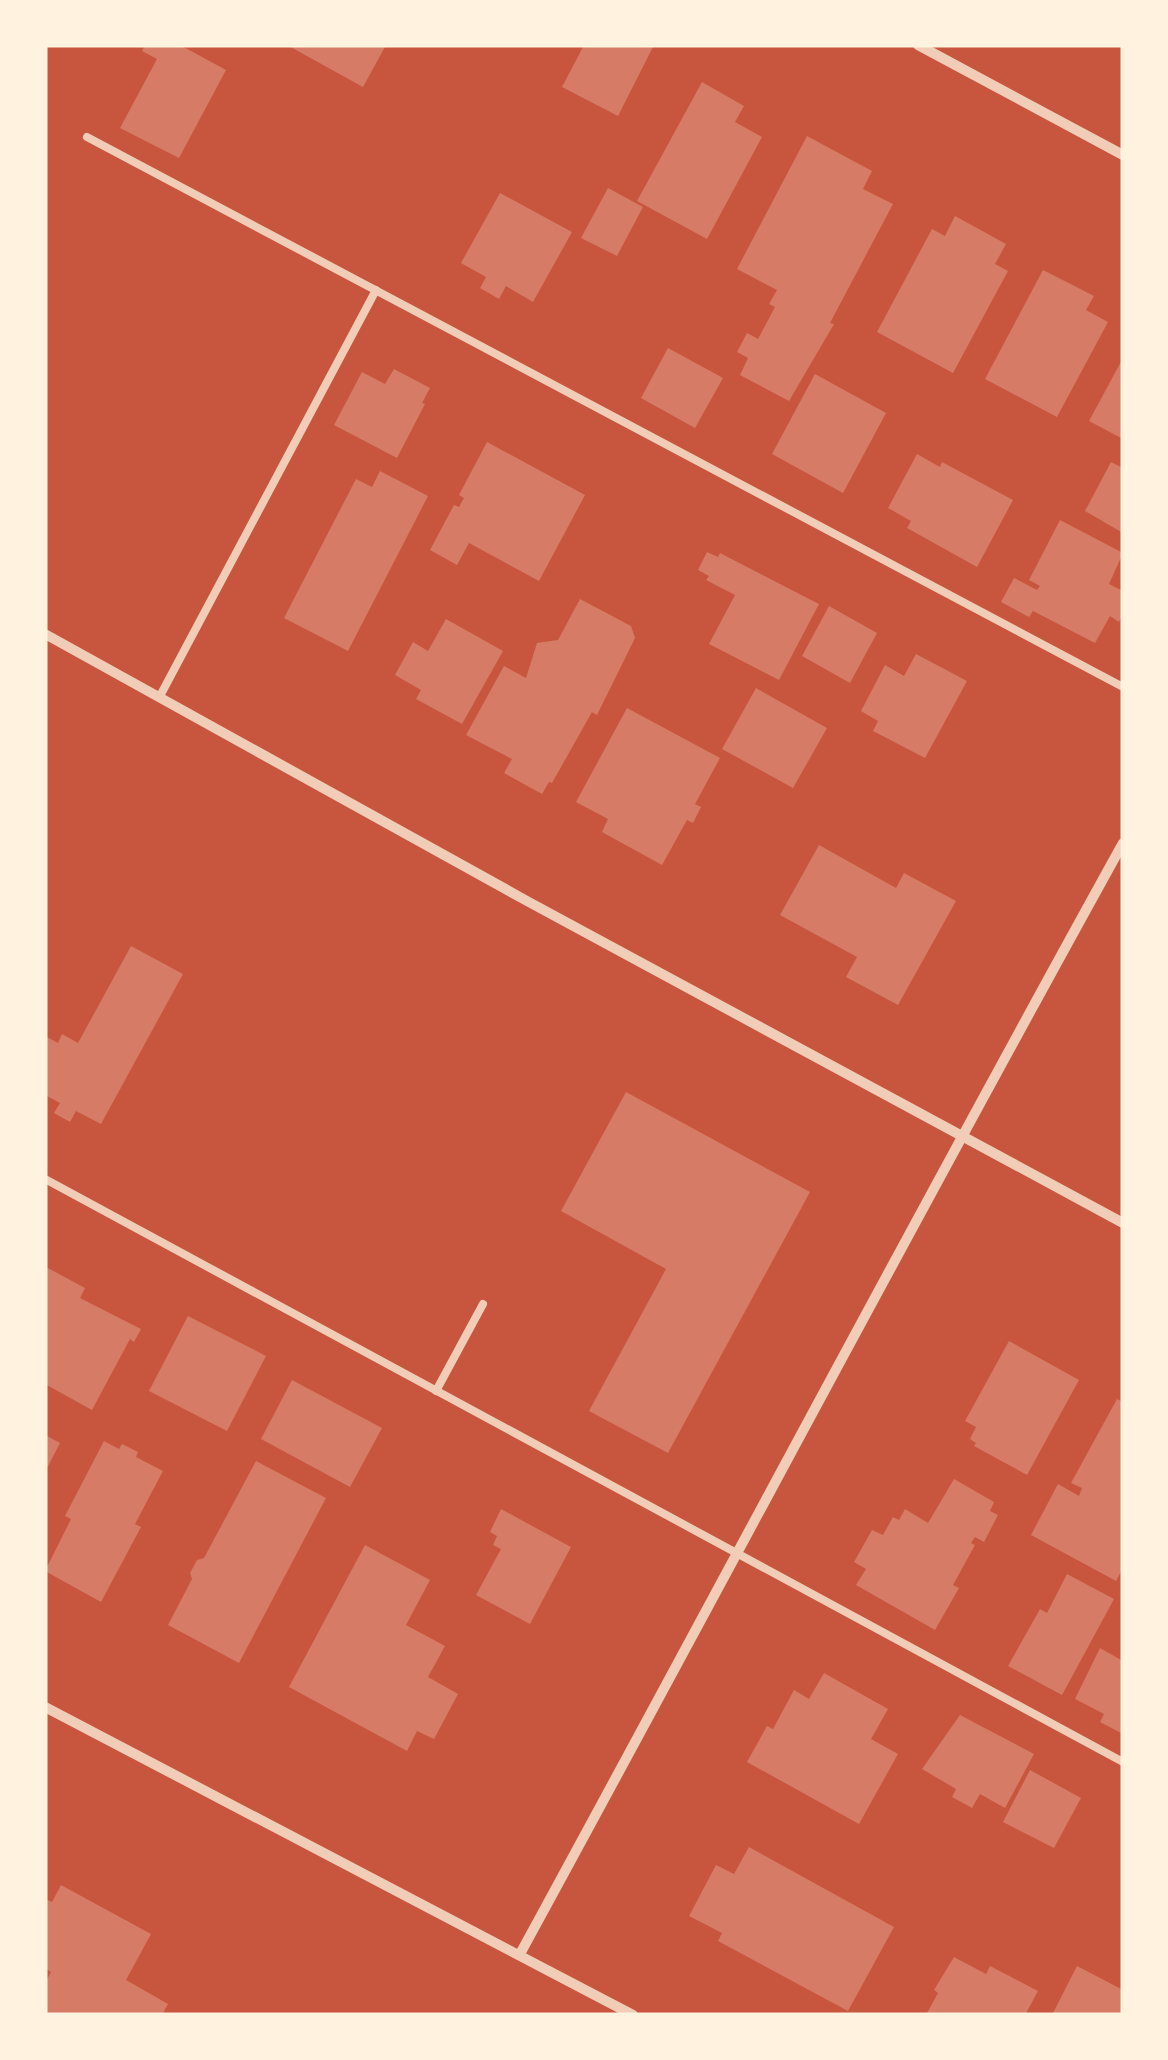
<svg xmlns="http://www.w3.org/2000/svg" width="1168" height="2060" font-family="'Public Sans',sans-serif">
<style>
.building{fill:#d67c66}
.lines{fill:none;stroke-linecap:round;stroke-linejoin:round}
.service{stroke:#f1ccb7;stroke-width:8}
.minor{stroke:#f1ccb7;stroke-width:10}
</style>
<rect width="100%" height="100%" fill="#c8553d"/>
<g class="building">
<path d="M 145,45 L 180,45 L 226,70 L 179,158 L 120,128 L 157,59 L 142,51 Z"/>
<path d="M 287,45 L 386,45 L 363,87 Z"/>
<path d="M 584,45 L 654,45 L 618,116 L 562,87 Z"/>
<path d="M 702,82 L 744,106 L 735,122 L 762,137 L 707,239 L 637,201 Z"/>
<path d="M 807,136 L 872,171 L 863,189 L 893,204 L 830,323 L 834,324 L 789,401 L 740,375 L 748,358 L 737,352 L 747,333 L 758,339 L 775,307 L 769,304 L 777,290 L 737,269 Z"/>
<path d="M 608,188 L 643,207 L 617,256 L 581,238 Z"/>
<path d="M 500,193 L 572,232 L 533,302 L 506,286 L 499,299 L 480,288 L 486,277 L 461,263 Z"/>
<path d="M 955,216 L 1006,244 L 995,264 L 1008,271 L 953,373 L 877,332 L 932,229 L 945,236 Z"/>
<path d="M 1043,270 L 1094,296 L 1086,310 L 1108,322 L 1057,417 L 985,379 Z"/>
<path d="M 668,348 L 723,378 L 695,428 L 641,398 Z"/>
<path d="M 1123,358 L 1123,439 L 1089,421 Z"/>
<path d="M 394,369 L 430,388 L 422,403 L 425,404 L 397,458 L 334,425 L 362,372 L 385,384 Z"/>
<path d="M 815,374 L 886,413 L 843,493 L 772,454 Z"/>
<path d="M 487,442 L 585,495 L 539,581 L 469,543 L 457,565 L 430,550 L 454,505 L 459,507 L 464,498 L 459,495 Z"/>
<path d="M 917,454 L 940,467 L 942,462 L 1013,500 L 977,567 L 907,528 L 911,521 L 888,508 Z"/>
<path d="M 1111,462 L 1123,468 L 1123,533 L 1085,511 Z"/>
<path d="M 380,471 L 428,496 L 348,651 L 284,618 L 356,479 L 372,487 Z"/>
<path d="M 1060,520 L 1123,553 L 1109,584 L 1123,591 L 1123,614 L 1119,622 L 1110,616 L 1095,643 L 1033,611 L 1029,617 L 1001,602 L 1014,578 L 1037,590 L 1040,586 L 1029,580 Z"/>
<path d="M 707,552 L 718,557 L 720,553 L 819,604 L 779,680 L 709,644 L 735,595 L 706,580 L 709,576 L 698,570 Z"/>
<path d="M 580,599 L 631,626 L 635,638 L 597,715 L 592,712 L 552,783 L 549,782 L 542,794 L 504,773 L 512,759 L 466,735 L 504,666 L 526,678 L 537,643 L 558,640 Z"/>
<path d="M 829,606 L 877,633 L 850,683 L 802,656 Z"/>
<path d="M 446,619 L 503,651 L 462,724 L 416,699 L 421,690 L 395,675 L 413,642 L 428,651 Z"/>
<path d="M 916,654 L 967,681 L 925,758 L 873,731 L 878,721 L 861,711 L 885,665 L 904,676 Z"/>
<path d="M 756,688 L 827,728 L 793,788 L 722,749 Z"/>
<path d="M 627,708 L 720,758 L 695,804 L 701,807 L 693,823 L 687,820 L 662,865 L 602,832 L 608,819 L 576,802 Z"/>
<path d="M 819,845 L 896,888 L 904,873 L 956,901 L 898,1005 L 846,977 L 857,957 L 780,915 Z"/>
<path d="M 131,946 L 183,974 L 101,1124 L 76,1111 L 70,1122 L 54,1113 L 60,1103 L 45,1095 L 45,1036 L 58,1043 L 62,1034 L 78,1043 Z"/>
<path d="M 626,1092 L 810,1192 L 668,1453 L 589,1411 L 666,1269 L 561,1211 Z"/>
<path d="M 46,1267 L 85,1288 L 80,1298 L 141,1329 L 134,1342 L 130,1339 L 92,1410 L 45,1384 Z"/>
<path d="M 188,1316 L 266,1356 L 227,1431 L 149,1391 Z"/>
<path d="M 1009,1341 L 1079,1380 L 1027,1475 L 974,1446 L 976,1443 L 970,1439 L 976,1427 L 965,1421 Z"/>
<path d="M 292,1380 L 382,1428 L 350,1487 L 261,1439 Z"/>
<path d="M 1117,1399 L 1123,1402 L 1123,1568 L 1116,1581 L 1031,1535 L 1058,1484 L 1079,1496 L 1082,1488 L 1071,1483 Z"/>
<path d="M 45,1435 L 60,1443 L 45,1472 Z"/>
<path d="M 104,1441 L 119,1449 L 122,1444 L 138,1452 L 136,1457 L 163,1471 L 135,1524 L 141,1527 L 101,1602 L 45,1571 L 71,1519 L 65,1516 Z"/>
<path d="M 256,1461 L 326,1498 L 239,1663 L 168,1625 L 192,1579 L 190,1573 L 197,1560 L 204,1558 Z"/>
<path d="M 954,1479 L 994,1502 L 990,1511 L 998,1515 L 984,1542 L 975,1537 L 971,1543 L 975,1545 L 953,1585 L 959,1588 L 935,1630 L 856,1585 L 866,1569 L 854,1562 L 872,1530 L 883,1535 L 893,1517 L 899,1520 L 905,1509 L 928,1523 Z"/>
<path d="M 501,1509 L 571,1547 L 530,1624 L 476,1595 L 501,1549 L 493,1545 L 497,1536 L 490,1532 Z"/>
<path d="M 365,1545 L 430,1580 L 406,1625 L 445,1646 L 428,1677 L 458,1694 L 434,1739 L 417,1731 L 407,1751 L 289,1687 Z"/>
<path d="M 1067,1574 L 1114,1599 L 1062,1695 L 1008,1666 L 1040,1609 L 1047,1613 Z"/>
<path d="M 1100,1648 L 1123,1661 L 1123,1734 L 1100,1722 L 1104,1714 L 1075,1699 Z"/>
<path d="M 824,1673 L 888,1709 L 871,1739 L 898,1754 L 859,1824 L 747,1762 L 767,1726 L 773,1729 L 794,1690 L 809,1699 Z"/>
<path d="M 960,1715 L 1034,1754 L 1005,1808 L 980,1794 L 972,1808 L 952,1797 L 956,1789 L 922,1769 Z"/>
<path d="M 1030,1770 L 1081,1798 L 1054,1848 L 1003,1822 Z"/>
<path d="M 749,1847 L 894,1927 L 848,2011 L 718,1941 L 722,1933 L 689,1916 L 716,1865 L 734,1874 Z"/>
<path d="M 61,1885 L 151,1934 L 126,1980 L 168,2004 L 162,2015 L 45,2015 L 45,1983 L 51,1972 L 45,1968 L 45,1899 L 52,1902 Z"/>
<path d="M 954,1957 L 986,1974 L 990,1966 L 1038,1991 L 1025,2015 L 926,2015 L 938,1993 L 934,1990 Z"/>
<path d="M 1077,1966 L 1123,1990 L 1123,2015 L 1052,2015 Z"/>
</g>
<g class="lines">
<g class="service">
<path d="M 87,137 L 1123,687"/>
<path d="M 160,696 L 376,290"/>
<path d="M 45,1179 L 1123,1762"/>
<path d="M 436,1391 L 483,1304"/>
</g>
<g class="minor">
<path d="M 918,45 L 1123,155"/>
<path d="M 45,634 L 527,901 L 1123,1223"/>
<path d="M 45,1707 L 633,2015"/>
<path d="M 520,1954 C 722,1584 919,1211 1123,843"/>
</g>
</g>
<rect width="1168" height="2060" fill="none" stroke="#fff3e0" stroke-width="95"/>
</svg>
